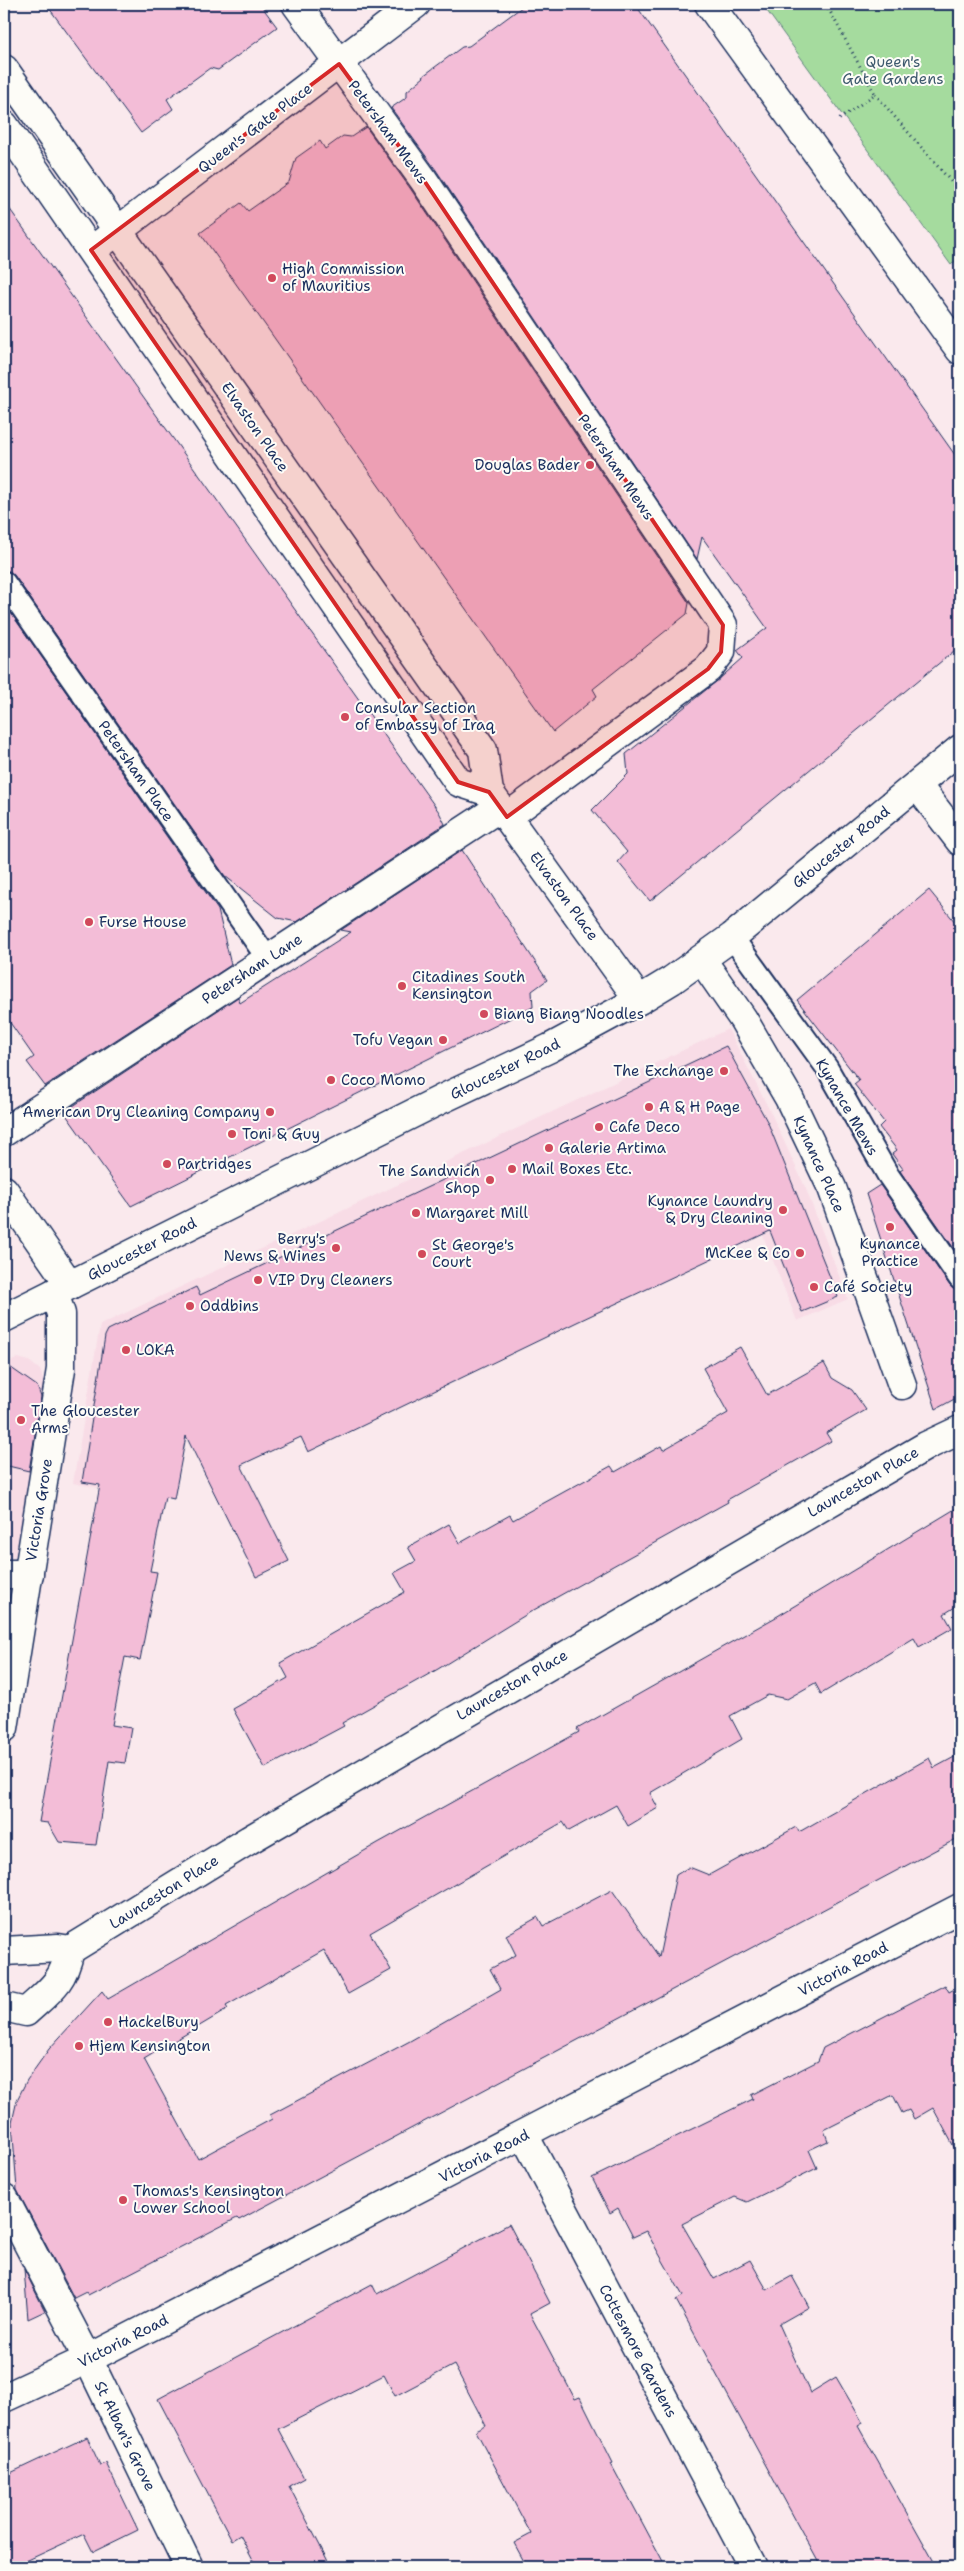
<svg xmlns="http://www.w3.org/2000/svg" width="964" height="2571" font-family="'Shantell Sans',sans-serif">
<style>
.built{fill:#f8dce6}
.green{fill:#a5db9e;stroke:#60857e}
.building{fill:#f3bdd7;stroke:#1b2f5e}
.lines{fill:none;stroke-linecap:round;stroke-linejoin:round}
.lane-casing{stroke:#1b2f5e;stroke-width:25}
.street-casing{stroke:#1b2f5e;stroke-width:31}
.secondary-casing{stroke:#1b2f5e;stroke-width:31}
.path{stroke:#1b2f5e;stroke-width:3;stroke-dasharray:1 4;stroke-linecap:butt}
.lane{stroke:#fdfcf7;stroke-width:21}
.street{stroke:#fdfcf7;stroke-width:28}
.secondary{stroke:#fdfcf7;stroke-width:28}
.marked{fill:#d62828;fill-opacity:0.2;stroke:#d62828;stroke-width:4;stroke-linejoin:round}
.poi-dot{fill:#d1495b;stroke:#fdfcf7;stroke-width:2}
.labels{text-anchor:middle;stroke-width:4;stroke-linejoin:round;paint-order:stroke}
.park-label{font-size:15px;fill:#3e5a6e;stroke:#fdfcf7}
.street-label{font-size:15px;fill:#1b2f5e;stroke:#fdfcf7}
.poi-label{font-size:15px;fill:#1b2f5e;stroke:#fdfcf7;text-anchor:start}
</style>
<rect width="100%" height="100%" fill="#fae9ed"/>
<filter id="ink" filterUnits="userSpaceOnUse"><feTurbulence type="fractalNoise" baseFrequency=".02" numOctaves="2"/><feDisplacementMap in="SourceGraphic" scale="10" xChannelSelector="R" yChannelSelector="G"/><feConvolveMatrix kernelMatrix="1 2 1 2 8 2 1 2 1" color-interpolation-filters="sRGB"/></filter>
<g filter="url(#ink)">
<g class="built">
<path d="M 728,1029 L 770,1111 L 806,1189 L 848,1299 L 797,1321 L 720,1128 L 156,1385 L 151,1498 L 73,1483 L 100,1325 Z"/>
<path d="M 18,1358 L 29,1361 L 40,1370 L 45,1385 L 22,1551 L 7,1561 L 4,1554 L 4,1365 Z"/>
</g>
<path class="green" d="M 762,4 L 960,4 L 960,257 L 951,265 Z"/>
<g class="building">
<path d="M 46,4 L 260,4 L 277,27 L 218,70 L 210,68 L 167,99 L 173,109 L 141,133 Z"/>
<path d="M 526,4 L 635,4 L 960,462 L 960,646 L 650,901 L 618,862 L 627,852 L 592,810 L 628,774 L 626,754 L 717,681 L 743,658 L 737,650 L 767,628 L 702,537 L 697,559 L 436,170 L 391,108 L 407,97 L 407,91 L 424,77 L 423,76 L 462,47 L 469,46 Z"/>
<path d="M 366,127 L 410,188 L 689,603 L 687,614 L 593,689 L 597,696 L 553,732 L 200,233 L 241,203 L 248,211 L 289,182 L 296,158 L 320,141 L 325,149 L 343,136 L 351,137 Z"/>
<path d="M 4,201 L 439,812 L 445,824 L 297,922 L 278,918 L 225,876 L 14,575 L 4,570 Z"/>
<path d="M 4,603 L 218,910 L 231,965 L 45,1086 L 27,1062 L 34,1057 L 4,1014 Z"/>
<path d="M 462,850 L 547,980 L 532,991 L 533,1007 L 131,1206 L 64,1112 L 238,997 L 240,1003 L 351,932 L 341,930 Z"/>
<path d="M 929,890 L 960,928 L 960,1257 L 900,1171 L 903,1169 L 892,1154 L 897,1150 L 879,1127 L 884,1122 L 854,1084 L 859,1080 L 797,1000 Z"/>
<path d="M 726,1046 L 768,1123 L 838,1297 L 802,1312 L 770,1231 L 577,1322 L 308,1452 L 301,1437 L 241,1465 L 289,1561 L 256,1577 L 186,1436 L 174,1499 L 165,1497 L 150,1571 L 157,1572 L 140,1660 L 125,1657 L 112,1725 L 131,1728 L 125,1763 L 109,1761 L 96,1845 L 59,1842 L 48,1823 L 39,1822 L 100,1485 L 82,1482 L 105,1336 L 108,1330 L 196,1287 L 200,1295 Z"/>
<path d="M 880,1185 L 950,1286 L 960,1291 L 960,1396 L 936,1409 L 866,1194 Z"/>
<path d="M 740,1347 L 767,1395 L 824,1363 L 832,1378 L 852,1390 L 866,1410 L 826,1433 L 831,1441 L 727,1500 L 728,1502 L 532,1611 L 438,1669 L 342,1723 L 344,1726 L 265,1768 L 233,1709 L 288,1678 L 280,1663 L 405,1592 L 394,1573 L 416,1561 L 408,1547 L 449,1524 L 460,1543 L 510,1515 L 513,1520 L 611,1466 L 615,1472 L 661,1446 L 663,1450 L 728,1413 L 703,1368 Z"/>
<path d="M 4,1363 L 37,1386 L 41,1397 L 29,1471 L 4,1465 Z"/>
<path d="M 960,1506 L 960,1604 L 944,1614 L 952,1628 L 919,1647 L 914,1638 L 821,1694 L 815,1683 L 787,1699 L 768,1695 L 730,1716 L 742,1739 L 650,1793 L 658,1808 L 628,1826 L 616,1805 L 569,1831 L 563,1822 L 370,1933 L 391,1970 L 348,1994 L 324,1950 L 226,2006 L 228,2009 L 144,2059 L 198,2159 L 272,2119 L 270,2115 L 410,2041 L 501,1989 L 490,1969 L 516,1955 L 506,1935 L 538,1917 L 543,1926 L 612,1890 L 659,1957 L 676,1875 L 689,1867 L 709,1875 L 796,1827 L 799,1832 L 929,1758 L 934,1768 L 960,1754 L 960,1837 L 239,2220 L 237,2218 L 88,2295 L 86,2292 L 74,2298 L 17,2190 L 12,2122 L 17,2100 L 27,2080 L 49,2049 L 102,1991 L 108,1999 L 378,1843 L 579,1732 L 577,1729 L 776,1617 Z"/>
<path d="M 945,1985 L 949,1992 L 960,1986 L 960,2158 L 933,2108 L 914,2119 L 909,2110 L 902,2113 L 893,2095 L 824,2130 L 828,2141 L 809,2150 L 817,2168 L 747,2202 L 735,2197 L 682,2224 L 714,2279 L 750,2260 L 767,2290 L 792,2276 L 809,2307 L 779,2324 L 810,2393 L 836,2377 L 863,2423 L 858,2426 L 937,2567 L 821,2567 L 676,2300 L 683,2296 L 646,2231 L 633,2237 L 618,2208 L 610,2213 L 592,2178 L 753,2099 L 751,2095 L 818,2061 L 823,2048 Z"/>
<path d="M 509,2224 L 550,2303 L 530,2314 L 575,2399 L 580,2397 L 613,2463 L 611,2464 L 666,2567 L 527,2567 L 514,2543 L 531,2534 L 476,2431 L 486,2426 L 454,2365 L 395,2396 L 384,2375 L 278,2429 L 304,2478 L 289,2486 L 331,2567 L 257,2567 L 240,2535 L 232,2540 L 158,2399 L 372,2284 L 377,2294 Z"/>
<path d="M 24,2269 L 45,2311 L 28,2319 Z"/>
<path d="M 87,2437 L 100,2465 L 106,2463 L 138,2530 L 93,2552 L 84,2534 L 13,2567 L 4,2567 L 4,2476 Z"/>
</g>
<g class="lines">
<defs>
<g id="lane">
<path d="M 4,582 L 268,959"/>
<path d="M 732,937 L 827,1068 L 888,1175 L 960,1279"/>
</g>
<g id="street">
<path d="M 296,4 L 423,179 L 723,625 L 721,652 L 708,669 L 507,817"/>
<path d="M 709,4 L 960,350"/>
<path d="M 4,69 L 483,750 L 489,792 L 639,1000"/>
<path d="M 4,125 L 458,782 L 489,792"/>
<path d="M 103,242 L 416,4"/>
<path d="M 917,785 L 960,841"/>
<path d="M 702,960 L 743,1019 L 789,1098 L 832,1188 L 902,1385"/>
<path d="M 4,1132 L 500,807"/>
<path d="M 4,1190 L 70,1285"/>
<path d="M 4,1574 L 29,1574"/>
<path d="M 4,1728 L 61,1369 L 61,1314 L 54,1293"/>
<path d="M 4,1951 L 58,1948 L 70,1950 L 249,1840 L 926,1446 L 960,1430"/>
<path d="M 4,2007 L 26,2012 C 50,1990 63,1983 70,1950"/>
<path d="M 524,2135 L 753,2567"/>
<path d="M 4,2198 L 88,2359 L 189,2567"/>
<path d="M 4,2398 L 88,2359 L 960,1908"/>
</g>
<path id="secondary" d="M 4,1318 L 442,1099 L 550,1048 L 639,1000 L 672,980 L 732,937 L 960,749"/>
</defs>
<use href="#lane" class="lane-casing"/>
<use href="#street" class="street-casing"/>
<use href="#secondary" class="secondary-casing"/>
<g class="path">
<path d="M 826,4 L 875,94 L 837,121"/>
<path d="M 875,94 L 960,192"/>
</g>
<use href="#lane" class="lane"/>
<use href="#street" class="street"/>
<use href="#secondary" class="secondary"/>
</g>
</g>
<path class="marked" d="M 339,64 L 423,179 L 723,625 L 721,652 L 708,669 L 507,817 L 489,792 L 458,782 L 91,250 Z"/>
<g class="poi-dot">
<circle cx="272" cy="278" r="5"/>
<circle cx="590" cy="465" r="5"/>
<circle cx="345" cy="717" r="5"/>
<circle cx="89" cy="922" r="5"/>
<circle cx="402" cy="986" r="5"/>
<circle cx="484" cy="1014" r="5"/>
<circle cx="443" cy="1040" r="5"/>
<circle cx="724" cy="1071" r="5"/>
<circle cx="331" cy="1080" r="5"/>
<circle cx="649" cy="1107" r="5"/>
<circle cx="270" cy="1112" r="5"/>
<circle cx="599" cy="1127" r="5"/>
<circle cx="232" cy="1134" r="5"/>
<circle cx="549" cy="1148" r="5"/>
<circle cx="167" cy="1164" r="5"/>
<circle cx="512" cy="1169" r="5"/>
<circle cx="490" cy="1180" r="5"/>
<circle cx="783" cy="1210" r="5"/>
<circle cx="416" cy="1213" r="5"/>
<circle cx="890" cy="1227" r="5"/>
<circle cx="336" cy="1248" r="5"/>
<circle cx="800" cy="1253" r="5"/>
<circle cx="422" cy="1254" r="5"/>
<circle cx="258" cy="1280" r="5"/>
<circle cx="814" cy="1287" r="5"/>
<circle cx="190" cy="1306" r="5"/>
<circle cx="126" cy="1350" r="5"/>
<circle cx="21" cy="1420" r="5"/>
<circle cx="108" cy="2022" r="5"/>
<circle cx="79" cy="2046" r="5"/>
<circle cx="123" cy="2200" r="5"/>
</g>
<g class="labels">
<g class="park-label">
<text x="893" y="67">Queen's<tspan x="893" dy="17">Gate Gardens</tspan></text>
</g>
<g class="street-label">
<text transform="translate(255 128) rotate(-37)" y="5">Queen's Gate Place</text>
<text transform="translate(388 132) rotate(54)" y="5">Petersham Mews</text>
<text transform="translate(255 427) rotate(55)" y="5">Elvaston Place</text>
<text transform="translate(616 467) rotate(56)" y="5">Petersham Mews</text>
<text transform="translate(136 771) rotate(55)" y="5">Petersham Place</text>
<text transform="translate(841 847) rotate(-39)" y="5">Gloucester Road</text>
<text transform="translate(564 896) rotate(54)" y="5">Elvaston Place</text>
<text transform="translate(252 969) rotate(-33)" y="5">Petersham Lane</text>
<text transform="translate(505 1069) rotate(-26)" y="5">Gloucester Road</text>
<text transform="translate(847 1107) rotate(60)" y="5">Kynance Mews</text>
<text transform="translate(819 1164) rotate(66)" y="5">Kynance Place</text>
<text transform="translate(142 1249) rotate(-27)" y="5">Gloucester Road</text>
<text transform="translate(863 1482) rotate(-30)" y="5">Launceston Place</text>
<text transform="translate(39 1510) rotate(-81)" y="5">Victoria Grove</text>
<text transform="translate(512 1685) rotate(-30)" y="5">Launceston Place</text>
<text transform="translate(164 1892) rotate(-32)" y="5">Launceston Place</text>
<text transform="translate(843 1969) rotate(-28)" y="5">Victoria Road</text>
<text transform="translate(484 2156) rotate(-27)" y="5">Victoria Road</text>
<text transform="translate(123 2341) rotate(-27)" y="5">Victoria Road</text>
<text transform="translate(638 2351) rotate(62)" y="5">Cottesmore Gardens</text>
<text transform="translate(125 2436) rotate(64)" y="5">St Alban's Grove</text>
</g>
<g class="poi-label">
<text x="282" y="274">High Commission<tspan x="282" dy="17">of Mauritius</tspan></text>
<text x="580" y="470" text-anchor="end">Douglas Bader</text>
<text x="355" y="713">Consular Section<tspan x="355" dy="17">of Embassy of Iraq</tspan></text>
<text x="99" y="927">Furse House</text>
<text x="412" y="982">Citadines South<tspan x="412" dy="17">Kensington</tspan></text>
<text x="494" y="1019">Biang Biang Noodles</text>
<text x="433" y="1045" text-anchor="end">Tofu Vegan</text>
<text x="714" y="1076" text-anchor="end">The Exchange</text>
<text x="341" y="1085">Coco Momo</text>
<text x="659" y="1112">A &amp; H Page</text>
<text x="260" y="1117" text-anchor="end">American Dry Cleaning Company</text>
<text x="609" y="1132">Cafe Deco</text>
<text x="242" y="1139">Toni &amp; Guy</text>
<text x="559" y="1153">Galerie Artima</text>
<text x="177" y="1169">Partridges</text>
<text x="522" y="1174">Mail Boxes Etc.</text>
<text x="480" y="1176" text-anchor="end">The Sandwich<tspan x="480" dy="17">Shop</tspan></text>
<text x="773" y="1206" text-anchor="end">Kynance Laundry<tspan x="773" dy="17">&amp; Dry Cleaning</tspan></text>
<text x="426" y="1218">Margaret Mill</text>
<text x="326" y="1244" text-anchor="end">Berry's<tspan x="326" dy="17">News &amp; Wines</tspan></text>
<text x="890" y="1249" text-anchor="middle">Kynance<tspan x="890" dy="17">Practice</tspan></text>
<text x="432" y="1250">St George's<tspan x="432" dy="17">Court</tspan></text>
<text x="790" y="1258" text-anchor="end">McKee &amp; Co</text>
<text x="268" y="1285">VIP Dry Cleaners</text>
<text x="824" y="1292">Café Society</text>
<text x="200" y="1311">Oddbins</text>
<text x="136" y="1355">LOKA</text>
<text x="31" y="1416">The Gloucester<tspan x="31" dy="17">Arms</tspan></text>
<text x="118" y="2027">HackelBury</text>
<text x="89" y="2051">Hjem Kensington</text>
<text x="133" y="2196">Thomas's Kensington<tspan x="133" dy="17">Lower School</tspan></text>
</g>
</g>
<rect width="964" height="2571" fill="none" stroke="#fdfcf7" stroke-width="20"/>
<rect x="10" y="10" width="944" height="2551" fill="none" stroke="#1b2f5e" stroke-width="2" filter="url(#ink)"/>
</svg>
